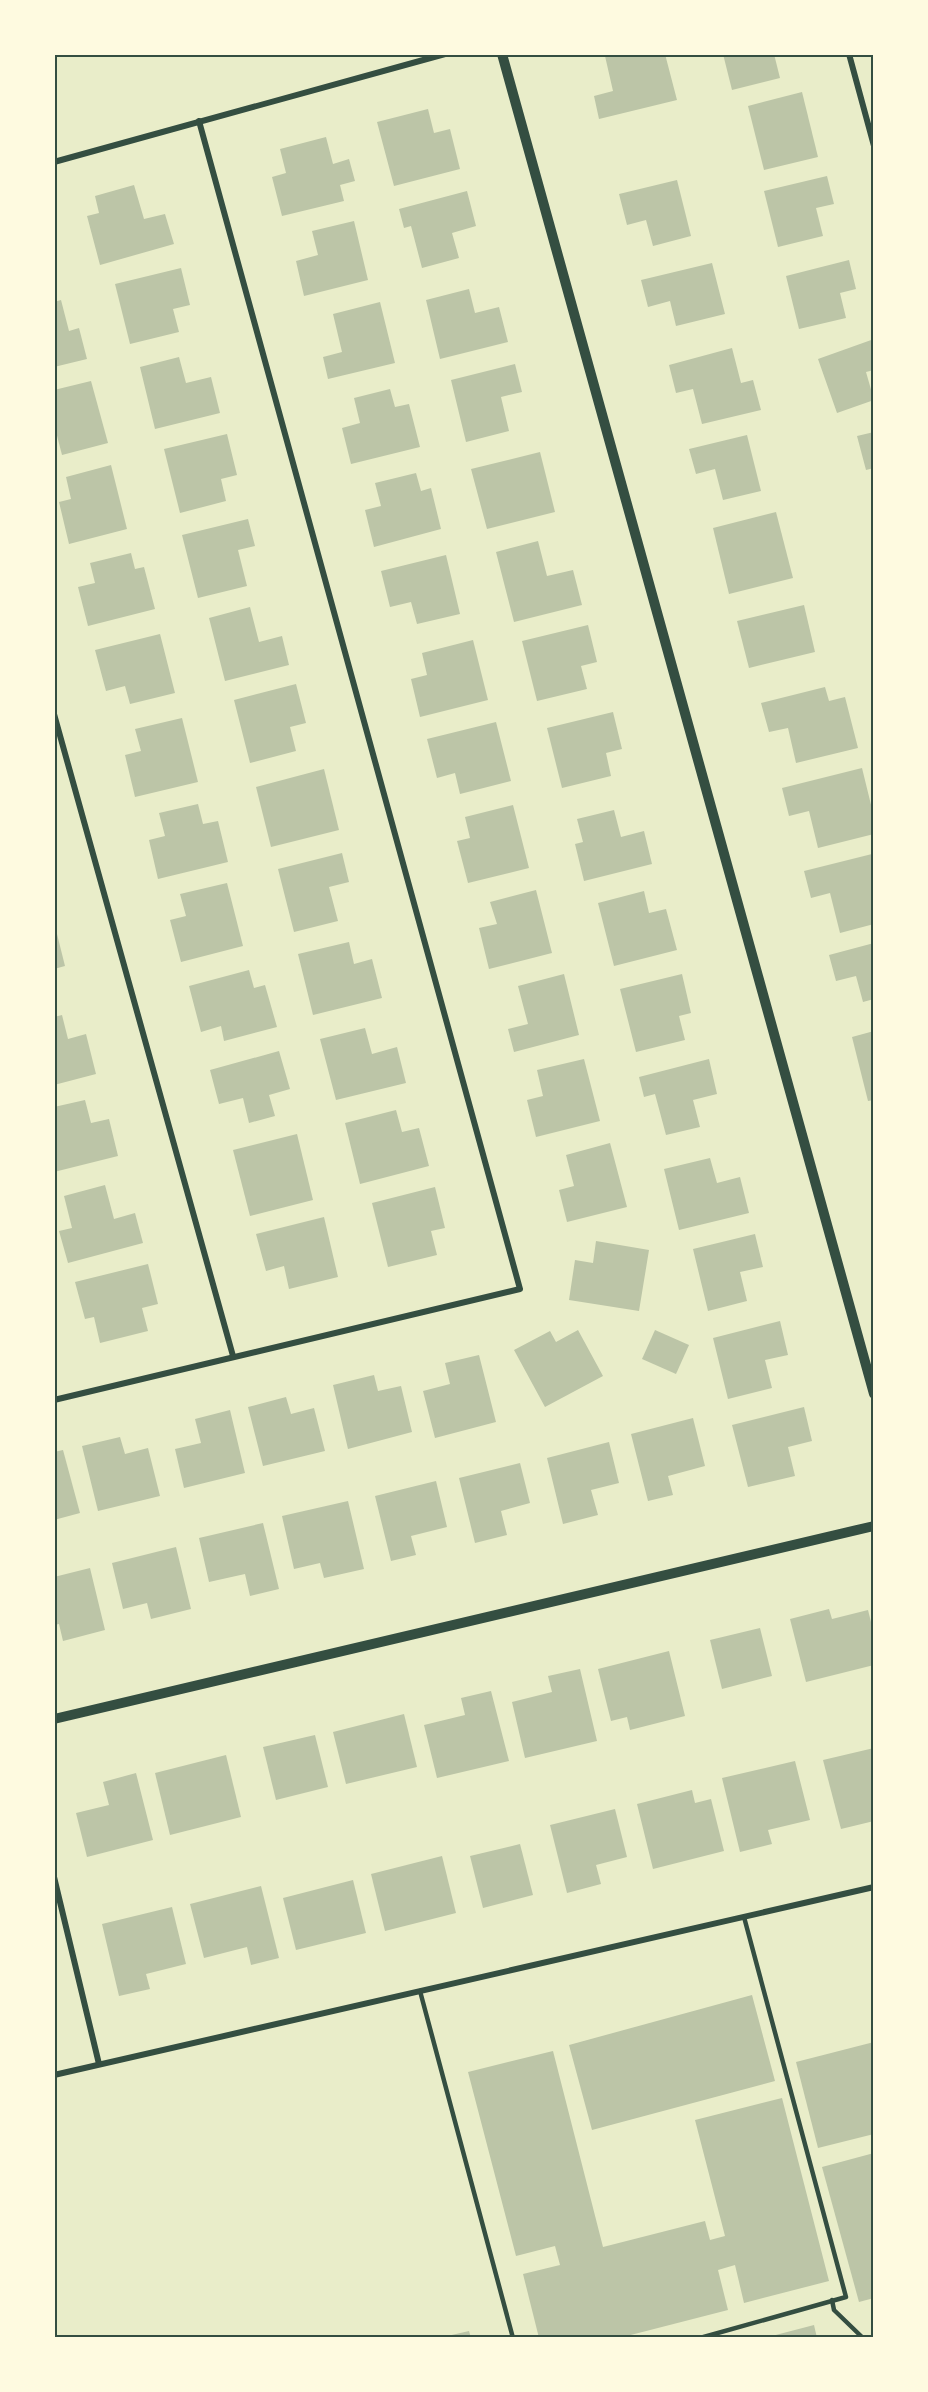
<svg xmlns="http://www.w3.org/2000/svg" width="928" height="2392" font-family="'Varela Round',sans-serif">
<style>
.building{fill:#bcc5a7}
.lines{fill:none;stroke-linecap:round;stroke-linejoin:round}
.service{stroke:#344e41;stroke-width:4.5}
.minor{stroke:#344e41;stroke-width:6}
.tertiary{stroke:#344e41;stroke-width:10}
.neatline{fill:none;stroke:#344e41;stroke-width:2}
</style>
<rect width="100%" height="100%" fill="#e9edc9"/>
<g class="building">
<path d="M 614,54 L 665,54 L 677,100 L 599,119 L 594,96 L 613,91 L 605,56 Z"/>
<path d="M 723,54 L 774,54 L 780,78 L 732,90 Z"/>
<path d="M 802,92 L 818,157 L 764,170 L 748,106 Z"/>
<path d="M 428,109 L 434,133 L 450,129 L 460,169 L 394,186 L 377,122 Z"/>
<path d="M 326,137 L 333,164 L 349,159 L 355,181 L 340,185 L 344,201 L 282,216 L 272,177 L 286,173 L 280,149 Z"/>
<path d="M 827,176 L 834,204 L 816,208 L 823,236 L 778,247 L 764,191 Z"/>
<path d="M 677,180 L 691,236 L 653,246 L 646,220 L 627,225 L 619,194 Z"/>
<path d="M 134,185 L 144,219 L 165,214 L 174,244 L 100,265 L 87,216 L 99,213 L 95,196 Z"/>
<path d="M 467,191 L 476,226 L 452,233 L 459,258 L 422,268 L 411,226 L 404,228 L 399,209 Z"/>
<path d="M 354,221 L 368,280 L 304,296 L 296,261 L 318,255 L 312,231 Z"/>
<path d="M 849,260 L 856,289 L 840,293 L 846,318 L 799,329 L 786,276 Z"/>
<path d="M 712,263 L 725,314 L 676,326 L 670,301 L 648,307 L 641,280 Z"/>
<path d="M 181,268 L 190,305 L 173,309 L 179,332 L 130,344 L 115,284 Z"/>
<path d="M 469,289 L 475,313 L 499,307 L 508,342 L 440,359 L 426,300 Z"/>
<path d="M 61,300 L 69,331 L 79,328 L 87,359 L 54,367 L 54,302 Z"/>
<path d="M 380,302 L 395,363 L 328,379 L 323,357 L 342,352 L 333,314 Z"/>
<path d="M 874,339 L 874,370 L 866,372 L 874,400 L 837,413 L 818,359 Z"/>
<path d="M 732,348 L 741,383 L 753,380 L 761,410 L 702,424 L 693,389 L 676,393 L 669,365 Z"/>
<path d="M 179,357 L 186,383 L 211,377 L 220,413 L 155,429 L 140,367 Z"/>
<path d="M 515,364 L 522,392 L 501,397 L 509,431 L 466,442 L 451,380 Z"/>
<path d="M 91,381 L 108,443 L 62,455 L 54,424 L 54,390 Z"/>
<path d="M 390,389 L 395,407 L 409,404 L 420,447 L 351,464 L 342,428 L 360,423 L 354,398 Z"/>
<path d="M 874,432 L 874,468 L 866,470 L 857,436 Z"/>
<path d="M 227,434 L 237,475 L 221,479 L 226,501 L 180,513 L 164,449 Z"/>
<path d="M 747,435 L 761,491 L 723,500 L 715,469 L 696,474 L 689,449 Z"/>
<path d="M 540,452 L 555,512 L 487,529 L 471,469 Z"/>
<path d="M 111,465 L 127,529 L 69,544 L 59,502 L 71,499 L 66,477 Z"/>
<path d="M 416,473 L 421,491 L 431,488 L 441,529 L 374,547 L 365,510 L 381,506 L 375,483 Z"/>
<path d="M 776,512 L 793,578 L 729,594 L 713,528 Z"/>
<path d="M 248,519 L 255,546 L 238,550 L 247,586 L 198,598 L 182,535 Z"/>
<path d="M 538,541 L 547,576 L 573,570 L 582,605 L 514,622 L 496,552 Z"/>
<path d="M 131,553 L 135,569 L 144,567 L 155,609 L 88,626 L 78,587 L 95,583 L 90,563 Z"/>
<path d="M 446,555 L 460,614 L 417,624 L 411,602 L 390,607 L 381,571 Z"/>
<path d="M 804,605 L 815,652 L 749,668 L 737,621 Z"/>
<path d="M 250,607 L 259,642 L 282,636 L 289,665 L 225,681 L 209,618 Z"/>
<path d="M 588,625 L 597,662 L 581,666 L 587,689 L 537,701 L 522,641 Z"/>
<path d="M 160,634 L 175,693 L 130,704 L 125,686 L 106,691 L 95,650 Z"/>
<path d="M 473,640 L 488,700 L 420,717 L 411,679 L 427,675 L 422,653 Z"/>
<path d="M 296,684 L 306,723 L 290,727 L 296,751 L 250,763 L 234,700 Z"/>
<path d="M 825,687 L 829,701 L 845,697 L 858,748 L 796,763 L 788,728 L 769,732 L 761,703 Z"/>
<path d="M 613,712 L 622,749 L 606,753 L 611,776 L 562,788 L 547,728 Z"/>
<path d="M 182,718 L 198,782 L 135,797 L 125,755 L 141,751 L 135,729 Z"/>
<path d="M 496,722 L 511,781 L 460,794 L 455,773 L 437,778 L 427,739 Z"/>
<path d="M 862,768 L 874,817 L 874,834 L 818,848 L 809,811 L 789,816 L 782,788 Z"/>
<path d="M 324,769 L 339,830 L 271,847 L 256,787 Z"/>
<path d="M 198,804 L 203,824 L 218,821 L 228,862 L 158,879 L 149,840 L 165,836 L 159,813 Z"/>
<path d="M 513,805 L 529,868 L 468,883 L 457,841 L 470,838 L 465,817 Z"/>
<path d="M 614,810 L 621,837 L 644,831 L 652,864 L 584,881 L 575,844 L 583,842 L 577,819 Z"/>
<path d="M 342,853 L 349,882 L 329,887 L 338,921 L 294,932 L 278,869 Z"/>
<path d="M 872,854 L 874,863 L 874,924 L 840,933 L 830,893 L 811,898 L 804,871 Z"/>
<path d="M 227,883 L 243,946 L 181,962 L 170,920 L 186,916 L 180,894 Z"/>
<path d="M 536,890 L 552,953 L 489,969 L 479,928 L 497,924 L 490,902 Z"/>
<path d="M 644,891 L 649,913 L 666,909 L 677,950 L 614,966 L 598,903 Z"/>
<path d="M 56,930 L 65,966 L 54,969 L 54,931 Z"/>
<path d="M 349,942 L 354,964 L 372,959 L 382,998 L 313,1015 L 298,954 Z"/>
<path d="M 874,943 L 874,999 L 863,1002 L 856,976 L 836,981 L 829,955 Z"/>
<path d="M 249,970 L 254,988 L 265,985 L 277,1027 L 224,1041 L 221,1026 L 201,1032 L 189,986 Z"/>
<path d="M 564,974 L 579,1035 L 514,1052 L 508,1029 L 528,1024 L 518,986 Z"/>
<path d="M 682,974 L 691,1013 L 679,1016 L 685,1040 L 636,1052 L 620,989 Z"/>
<path d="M 62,1015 L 68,1039 L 86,1034 L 96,1074 L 54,1085 L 54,1017 Z"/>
<path d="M 365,1028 L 372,1054 L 397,1047 L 406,1083 L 336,1100 L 320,1039 Z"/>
<path d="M 874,1031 L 874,1100 L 868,1101 L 852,1037 Z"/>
<path d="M 279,1051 L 290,1089 L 269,1095 L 275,1116 L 249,1123 L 243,1098 L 219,1104 L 210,1070 Z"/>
<path d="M 584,1059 L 600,1121 L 536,1137 L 527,1100 L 543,1096 L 537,1070 Z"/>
<path d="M 709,1059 L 717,1094 L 693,1100 L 700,1127 L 666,1135 L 655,1094 L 644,1097 L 639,1077 Z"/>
<path d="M 85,1100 L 91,1123 L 109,1119 L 118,1156 L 54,1172 L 54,1107 Z"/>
<path d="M 396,1110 L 402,1132 L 419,1128 L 429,1166 L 360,1184 L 345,1123 Z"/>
<path d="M 297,1134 L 313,1200 L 250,1216 L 233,1150 Z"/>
<path d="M 610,1143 L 627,1207 L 567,1222 L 559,1190 L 574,1186 L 566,1155 Z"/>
<path d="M 710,1158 L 717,1183 L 740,1177 L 749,1213 L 679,1230 L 664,1169 Z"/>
<path d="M 105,1185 L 114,1219 L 135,1213 L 143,1243 L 68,1263 L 59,1231 L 72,1228 L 64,1196 Z"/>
<path d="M 435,1187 L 445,1228 L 431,1231 L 437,1255 L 388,1267 L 372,1203 Z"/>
<path d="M 324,1217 L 338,1277 L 289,1289 L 284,1266 L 266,1271 L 256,1234 Z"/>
<path d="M 755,1234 L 763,1267 L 740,1272 L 747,1301 L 708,1311 L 693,1249 Z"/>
<path d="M 596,1241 L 649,1250 L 639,1311 L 569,1300 L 575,1260 L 593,1263 Z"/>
<path d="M 148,1264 L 158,1304 L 142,1308 L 148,1331 L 100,1343 L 94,1317 L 85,1319 L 75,1282 Z"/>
<path d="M 780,1321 L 788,1355 L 765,1360 L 772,1388 L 728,1399 L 713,1338 Z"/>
<path d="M 578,1330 L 603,1376 L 545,1407 L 514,1350 L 550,1331 L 556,1342 Z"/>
<path d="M 655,1330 L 689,1345 L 676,1374 L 642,1359 Z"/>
<path d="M 479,1355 L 496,1422 L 435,1438 L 423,1391 L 450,1384 L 445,1363 Z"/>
<path d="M 374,1375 L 378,1391 L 401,1386 L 412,1432 L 348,1449 L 333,1385 Z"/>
<path d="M 286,1397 L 291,1414 L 314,1408 L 325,1451 L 263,1466 L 248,1407 Z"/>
<path d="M 804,1407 L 812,1441 L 788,1447 L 795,1476 L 748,1487 L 732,1425 Z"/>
<path d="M 230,1410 L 245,1473 L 184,1488 L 175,1449 L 201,1443 L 195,1419 Z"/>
<path d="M 693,1418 L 705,1466 L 668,1476 L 673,1495 L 648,1501 L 631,1434 Z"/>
<path d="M 120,1437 L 125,1454 L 148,1448 L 160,1496 L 98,1511 L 82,1446 Z"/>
<path d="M 609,1442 L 619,1483 L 591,1490 L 598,1515 L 563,1524 L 547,1458 Z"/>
<path d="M 63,1450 L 80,1513 L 54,1520 L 54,1452 Z"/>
<path d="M 520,1463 L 530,1503 L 501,1511 L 507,1535 L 475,1543 L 459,1478 Z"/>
<path d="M 436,1481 L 447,1527 L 411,1536 L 416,1555 L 391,1561 L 375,1496 Z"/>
<path d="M 348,1501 L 364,1569 L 324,1578 L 320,1563 L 294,1569 L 282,1516 Z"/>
<path d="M 263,1523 L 279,1589 L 250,1596 L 245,1574 L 209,1582 L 199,1538 Z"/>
<path d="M 176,1547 L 191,1609 L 151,1619 L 147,1603 L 123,1609 L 112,1563 Z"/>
<path d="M 90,1568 L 105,1630 L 63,1641 L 59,1624 L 54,1625 L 54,1577 Z"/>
<path d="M 829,1609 L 832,1619 L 868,1610 L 874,1634 L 874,1665 L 806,1682 L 790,1619 Z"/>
<path d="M 760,1628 L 772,1676 L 722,1689 L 710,1640 Z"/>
<path d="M 669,1651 L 685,1716 L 630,1730 L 627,1717 L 611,1721 L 598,1669 Z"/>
<path d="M 580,1669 L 597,1741 L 525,1758 L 512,1702 L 552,1692 L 548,1676 Z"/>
<path d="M 491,1691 L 509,1761 L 437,1778 L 424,1725 L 465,1715 L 461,1698 Z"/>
<path d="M 404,1714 L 417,1767 L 346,1784 L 333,1732 Z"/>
<path d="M 315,1735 L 328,1787 L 276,1800 L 263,1747 Z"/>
<path d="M 874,1748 L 874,1821 L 841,1829 L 823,1760 Z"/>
<path d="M 226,1755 L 241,1817 L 170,1835 L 155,1773 Z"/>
<path d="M 795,1761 L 810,1820 L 768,1830 L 772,1844 L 740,1852 L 722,1778 Z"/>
<path d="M 136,1773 L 153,1840 L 87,1857 L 76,1813 L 109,1805 L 103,1782 Z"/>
<path d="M 692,1790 L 695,1803 L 711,1799 L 724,1851 L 653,1869 L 637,1804 Z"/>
<path d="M 615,1809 L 627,1857 L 596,1865 L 601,1884 L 567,1893 L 550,1825 Z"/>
<path d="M 520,1844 L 533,1895 L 483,1908 L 470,1856 Z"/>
<path d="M 442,1856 L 456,1913 L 385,1931 L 371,1874 Z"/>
<path d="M 353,1880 L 366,1933 L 296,1950 L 283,1898 Z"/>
<path d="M 261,1886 L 279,1958 L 251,1965 L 247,1947 L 204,1958 L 190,1904 Z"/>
<path d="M 172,1907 L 186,1964 L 146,1974 L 150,1989 L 119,1996 L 102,1924 Z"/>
<path d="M 752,1995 L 775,2081 L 592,2130 L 569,2045 Z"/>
<path d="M 874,2042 L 874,2134 L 818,2148 L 796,2062 Z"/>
<path d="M 553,2051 L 603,2247 L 705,2221 L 710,2240 L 725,2236 L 695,2120 L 782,2098 L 829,2281 L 744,2303 L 735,2265 L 718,2270 L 728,2310 L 619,2338 L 539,2338 L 523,2274 L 560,2265 L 555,2246 L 516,2256 L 468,2072 Z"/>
<path d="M 874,2153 L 874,2298 L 859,2302 L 822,2167 Z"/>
<path d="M 814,2325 L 817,2338 L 768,2338 L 768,2337 Z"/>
<path d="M 469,2331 L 471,2338 L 443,2338 L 443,2337 Z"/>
</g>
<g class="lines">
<g class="service">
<path d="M 420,1991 L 513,2338"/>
<path d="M 832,2300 L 834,2310 L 863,2338"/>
<path d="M 700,2338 L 846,2297 L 744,1917"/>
</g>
<g class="minor">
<path d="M 849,54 L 874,146"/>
<path d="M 54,162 L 445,54"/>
<path d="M 54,714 L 233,1356"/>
<path d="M 54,1400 L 520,1289 L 199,121"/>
<path d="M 54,1877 L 99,2064"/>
<path d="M 54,2075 L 874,1887"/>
</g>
<g class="tertiary">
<path d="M 502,54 L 874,1394"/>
<path d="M 54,1719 L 874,1526"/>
</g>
</g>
<rect width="928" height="2392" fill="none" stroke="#fefae0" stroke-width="111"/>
<rect x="56" y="56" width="816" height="2280" class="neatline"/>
</svg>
